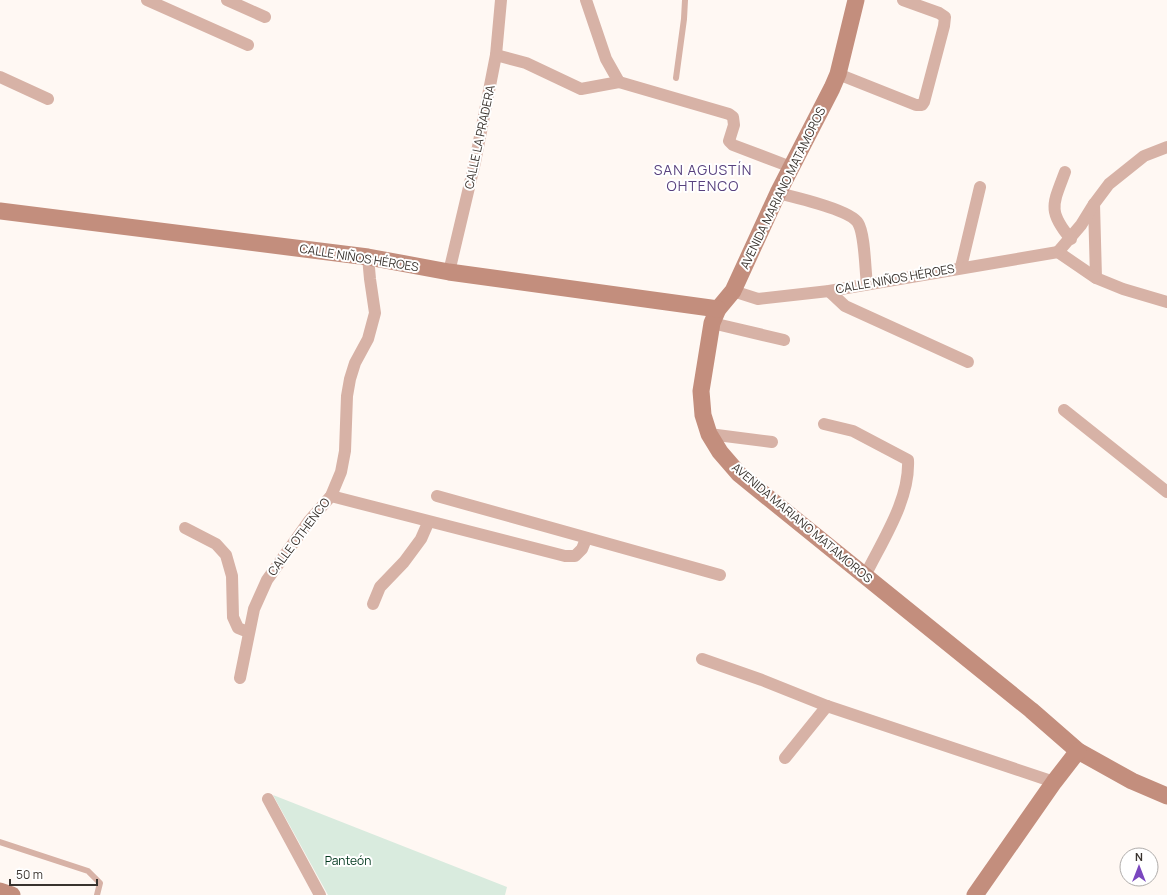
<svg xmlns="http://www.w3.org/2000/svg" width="1167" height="895" font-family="Manrope,sans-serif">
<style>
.green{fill:#d9ebde}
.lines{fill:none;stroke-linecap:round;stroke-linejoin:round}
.lane{stroke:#d7b2a6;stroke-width:6}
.street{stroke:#d7b2a6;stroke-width:12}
.secondary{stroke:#c38e7d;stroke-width:17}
.labels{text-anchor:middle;stroke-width:4;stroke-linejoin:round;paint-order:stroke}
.street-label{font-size:12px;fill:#39332e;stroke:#fff}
.park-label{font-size:12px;fill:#01381d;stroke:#fff}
.quarter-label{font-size:14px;letter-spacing:1px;fill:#58417e;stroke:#fff}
</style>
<rect width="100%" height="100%" fill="#fff8f3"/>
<path class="green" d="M 273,795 L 507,887 L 505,895 L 328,895 Z"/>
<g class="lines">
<g class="lane">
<path d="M 676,78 L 684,19 L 685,0"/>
<path d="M 0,842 L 88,871 L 100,883 L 97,895"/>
</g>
<g class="street">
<path d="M 147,0 L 248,45"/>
<path d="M 227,0 L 265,17"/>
<path d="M 496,55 L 526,63 L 581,89 L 619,82 L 606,59 L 586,0"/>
<path d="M 838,74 L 916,105 L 922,105 L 924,102 L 944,26 L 945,17 L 939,13 L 903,0"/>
<path d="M 0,77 L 48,99"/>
<path d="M 619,82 L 729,114 L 733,117 L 734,125 L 729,141 L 733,145 L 791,167"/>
<path d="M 1065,172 C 1053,204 1047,211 1071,239"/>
<path d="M 778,193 C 794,197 851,210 858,223 C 865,234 865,270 867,284"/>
<path d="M 1094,204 L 1096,278"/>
<path d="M 1058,252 L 1081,225 L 1094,204 L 1109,184 L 1144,156 L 1167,147"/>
<path d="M 1058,252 L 1096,278 L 1123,289 L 1167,302"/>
<path d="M 961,267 L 980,187"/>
<path d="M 449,272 L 475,162 L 496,55 L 501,0"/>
<path d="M 733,291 L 758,299 L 829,291 L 1058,252"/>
<path d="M 829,291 L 845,306 L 968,362"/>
<path d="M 712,323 L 784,340"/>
<path d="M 1064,410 L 1167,492"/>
<path d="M 824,424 L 853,431 L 908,460 C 910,500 882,541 865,576"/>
<path d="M 709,434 L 772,442"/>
<path d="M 331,496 L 565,556 L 575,556 L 582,549 L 586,539"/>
<path d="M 437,496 L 720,575"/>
<path d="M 185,528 L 216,544 L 226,555 L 232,576 L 233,617 L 238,628 L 248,632"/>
<path d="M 373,604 L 380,587 L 404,562 L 421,539 L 428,523"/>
<path d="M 702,659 L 762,680 L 827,706 L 1054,782"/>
<path d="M 240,678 L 254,609 L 267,580 L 309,521 L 331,496 L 341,472 L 345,451 L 347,396 L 350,379 L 355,363 L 368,339 L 375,313 L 370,279 L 368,257"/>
<path d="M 785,758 L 827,706"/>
<path d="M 268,799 L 320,895"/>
</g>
<g class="secondary">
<path d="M 856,0 L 838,74 L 832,88 L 778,193 L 733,291 L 718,309 L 712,323 L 701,391 L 703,415 L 709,434 L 720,452 L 739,474 L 1031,710 L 1078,751 L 1132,781 L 1167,796"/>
<path d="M 0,211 L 368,257 L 449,272 L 718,309"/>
<path d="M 0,891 L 12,895"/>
<path d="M 975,895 L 1054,782 L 1078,751"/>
</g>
</g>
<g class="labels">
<g class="street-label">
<text transform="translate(480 137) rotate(-78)" y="4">CALLE LA PRADERA</text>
<text transform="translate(783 188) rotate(-64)" y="4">AVENIDA MARIANO MATAMOROS</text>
<text transform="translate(359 258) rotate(9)" y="4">CALLE NIÑOS HÉROES</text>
<text transform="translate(895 279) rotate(-10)" y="4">CALLE NIÑOS HÉROES</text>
<text transform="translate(802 523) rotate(40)" y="4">AVENIDA MARIANO MATAMOROS</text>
<text transform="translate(299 537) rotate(-53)" y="4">CALLE OTHENCO</text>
</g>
<g class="park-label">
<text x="348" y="865">Panteón</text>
</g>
<g class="quarter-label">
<text x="703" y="175">SAN AGUSTÍN<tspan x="703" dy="16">OHTENCO</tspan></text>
</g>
</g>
<g transform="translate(1139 867)"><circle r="19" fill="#ffffff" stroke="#b0adab"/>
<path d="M0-3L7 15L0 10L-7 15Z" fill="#7a47bf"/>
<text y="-6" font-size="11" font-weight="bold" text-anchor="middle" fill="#39332e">N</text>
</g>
<path d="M10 879v6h87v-6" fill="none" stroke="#39332e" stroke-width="2"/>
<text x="16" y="879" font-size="12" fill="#39332e" stroke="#ffffff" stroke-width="3" paint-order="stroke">50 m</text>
</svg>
